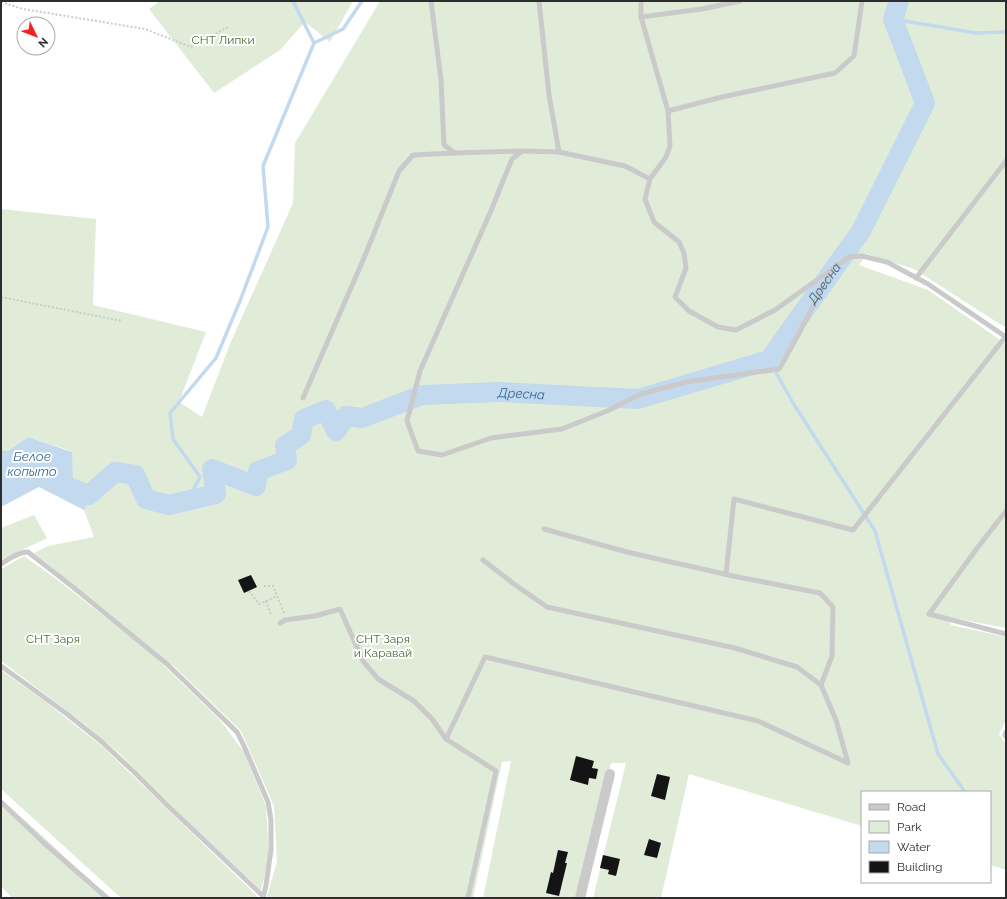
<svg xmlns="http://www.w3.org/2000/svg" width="1007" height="899" font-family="Raleway,sans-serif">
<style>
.green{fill:#e1ecd8}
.water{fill:#c2d9ee}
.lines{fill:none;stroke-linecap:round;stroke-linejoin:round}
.stream{stroke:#c2d9ee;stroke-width:3.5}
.river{stroke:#c2d9ee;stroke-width:20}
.building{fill:#141414}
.path{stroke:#cacaca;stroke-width:2;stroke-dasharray:2 2;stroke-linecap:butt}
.lane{stroke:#cacaca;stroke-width:5}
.street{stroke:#cacaca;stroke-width:10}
.labels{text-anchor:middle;stroke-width:4;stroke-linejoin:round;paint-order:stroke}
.park-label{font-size:12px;fill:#4a6c36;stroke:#fff}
.water-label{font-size:13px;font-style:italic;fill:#336696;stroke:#fff}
</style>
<rect width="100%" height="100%" fill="#fff"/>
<g class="green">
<path d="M 160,1 L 353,1 L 330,42 L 305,22 L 280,50 L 214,93 L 149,9 Z"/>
<path d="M 380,1 L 1006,1 L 1006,328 L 914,269 L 867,254 L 859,265 L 928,290 L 1006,344 L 1006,628 L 948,617 L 951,625 L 1006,637 L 1006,720 L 999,734 L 1006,744 L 1006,870 L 990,865 L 990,792 L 862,792 L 862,826 L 689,774 L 661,898 L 593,898 L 626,763 L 611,763 L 579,898 L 483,898 L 511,761 L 502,762 L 473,898 L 268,898 L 267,896 L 277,862 L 274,806 L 241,731 L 176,668 L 81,590 L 34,553 L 48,546 L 94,537 L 84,510 L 97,490 L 73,480 L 71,451 L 28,437 L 1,456 L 1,209 L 96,219 L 93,305 L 206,332 L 179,402 L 202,417 L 230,344 L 293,203 L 295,143 Z"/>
<path d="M 34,515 L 47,538 L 1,560 L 1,528 Z"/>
<path d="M 24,556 L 59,581 L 151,653 L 220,720 L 244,752 L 266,806 L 269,858 L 261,890 L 185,819 L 120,754 L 86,725 L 1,661 L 1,569 Z"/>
<path d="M 1,670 L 43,700 L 103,747 L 259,898 L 121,898 L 1,789 Z"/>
<path d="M 1,801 C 39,829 72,866 108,898 L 12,898 L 1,886 Z"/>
</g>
<path class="water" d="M 28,437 L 72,452 L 73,480 L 97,490 L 84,510 L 39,487 L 1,507 L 1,456 Z"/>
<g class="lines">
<g class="stream">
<path d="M 893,19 L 976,33 L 1006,32"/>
<path d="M 314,43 L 343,29 L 362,1"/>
<path d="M 769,360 L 793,403 L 875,531 L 938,754 L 965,792"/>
<path d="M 1,452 L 10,453"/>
<path d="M 188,500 L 200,477 L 173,439 L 170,413 L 216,358 L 240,301 L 268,227 L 263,166 L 314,43 L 293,1"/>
</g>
<path class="river" id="s1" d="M 71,488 L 89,495 L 115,472 L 135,475 L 146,499 L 169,505 L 216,494 L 212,469 L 256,486 L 258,471 L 287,460 L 285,446 L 301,435 L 304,419 L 326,410 L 336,431 L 346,416 L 362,418 L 422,395 L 499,392 L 638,399 L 769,360 L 861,231 L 925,103 L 893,19 L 899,1"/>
</g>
<g class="building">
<path d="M 251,575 L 257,587 L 244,593 L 238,580 Z"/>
<path d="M 576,756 L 594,761 L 592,768 L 598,769 L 596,779 L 589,778 L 588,785 L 570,780 Z"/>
<path d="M 657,774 L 670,777 L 665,800 L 651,796 Z"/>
<path d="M 649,839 L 661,843 L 657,858 L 644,855 Z"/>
<path d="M 558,850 L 568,852 L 565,863 L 567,863 L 559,896 L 546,893 L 551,872 L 553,873 Z"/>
<path d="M 603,855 L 620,859 L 616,876 L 608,874 L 609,870 L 600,868 Z"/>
</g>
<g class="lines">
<g class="path">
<path d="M 1,2 L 23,9 L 145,29 L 191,47 L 228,27"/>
<path d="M 1,297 L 122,321"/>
<path d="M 264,586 L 273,586 L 284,613"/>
<path d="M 249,591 L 259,604 L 266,601 L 271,615"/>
<path d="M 266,601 L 277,596"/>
</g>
<g class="lane">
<path d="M 431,1 L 441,80 L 444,145 L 455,153 L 522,151 L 559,152 L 625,166 L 650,179"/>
<path d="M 539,1 L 549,95 L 559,152"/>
<path d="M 641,1 L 641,17 L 668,111 L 670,146 L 666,157 L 650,179 L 645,199 L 654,222 L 679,242 L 684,253 L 686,268 L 675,297 L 689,311 L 718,327 L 736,330 L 775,310 L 849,257 L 862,256 L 887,262 L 928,284 L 1006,337"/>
<path d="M 641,17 L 702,9 L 740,1"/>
<path d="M 668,111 L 722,97 L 835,73 L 854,56 L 862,1"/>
<path d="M 522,151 L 512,159 L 490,213 L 420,371 L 407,421 L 418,451 L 442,455 L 491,438 L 562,429 L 607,411 L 641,394 L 686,382 L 779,369 C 799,336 815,300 834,267"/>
<path d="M 916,278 L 1006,161"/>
<path d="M 303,398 L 364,258 L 399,171 L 413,155 L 455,153"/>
<path d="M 1006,511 L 978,547 L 929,614 L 1006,634"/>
<path d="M 544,529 L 627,552 L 733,576 L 820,593 L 833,607 L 832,656 L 821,685"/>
<path d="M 1,564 C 9,559 18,552 28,552 L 73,587 L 167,664 L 237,732 L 244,746 L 268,802 L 271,820 L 271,850 L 266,885 L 263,898"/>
<path d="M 726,574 L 734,499 L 853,530 L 1006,336"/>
<path d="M 280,623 L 285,620 L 315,616 L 340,609 L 363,661 L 378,679 L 414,701 L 432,719 L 446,739 L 496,771 L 468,898"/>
<path d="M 1,666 L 67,714 L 102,742 L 134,772 L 167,805 L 263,896"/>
<path d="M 1006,732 L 1005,735 L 1006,737"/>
<path d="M 446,739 L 485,657 L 758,721 L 848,763 L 836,720 L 821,685 L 797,667 L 735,648 L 547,607 L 514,584 L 483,560"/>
<path d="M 1,802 L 43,842 L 107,898"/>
</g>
<path class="street" d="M 580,898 L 610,774"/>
</g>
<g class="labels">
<g class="park-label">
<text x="223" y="44">СНТ Липки</text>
<text x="53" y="643">СНТ Заря</text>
<text x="383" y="643">СНТ Заря<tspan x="383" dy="14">и Каравай</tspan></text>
</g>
<g class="water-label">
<text dy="5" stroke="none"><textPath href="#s1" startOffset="934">Дресна</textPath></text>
<text dy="5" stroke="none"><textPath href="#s1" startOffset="586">Дресна</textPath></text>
<text x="32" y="461">Белое<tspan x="32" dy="15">копыто</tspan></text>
</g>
</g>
<rect width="1007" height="899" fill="none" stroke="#2d2d2d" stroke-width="4"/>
<rect x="861" y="791" width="130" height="92" fill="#ffffff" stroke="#ababab"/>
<rect x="869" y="804" width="20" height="6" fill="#cacaca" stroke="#ababab"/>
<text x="897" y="811" font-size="12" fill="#2d2d2d">Road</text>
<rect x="869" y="821" width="20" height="12" fill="#e1ecd8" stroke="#ababab"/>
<text x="897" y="831" font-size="12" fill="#2d2d2d">Park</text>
<rect x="869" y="841" width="20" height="12" fill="#c2d9ee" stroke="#ababab"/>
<text x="897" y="851" font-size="12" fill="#2d2d2d">Water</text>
<rect x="869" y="861" width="20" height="12" fill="#141414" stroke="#ababab"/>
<text x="897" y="871" font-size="12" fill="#2d2d2d">Building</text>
<g transform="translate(36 36) rotate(133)"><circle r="19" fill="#ffffff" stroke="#ababab"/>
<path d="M0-3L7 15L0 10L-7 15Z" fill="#f7201b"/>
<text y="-6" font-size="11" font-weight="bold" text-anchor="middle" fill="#2d2d2d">N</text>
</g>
</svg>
